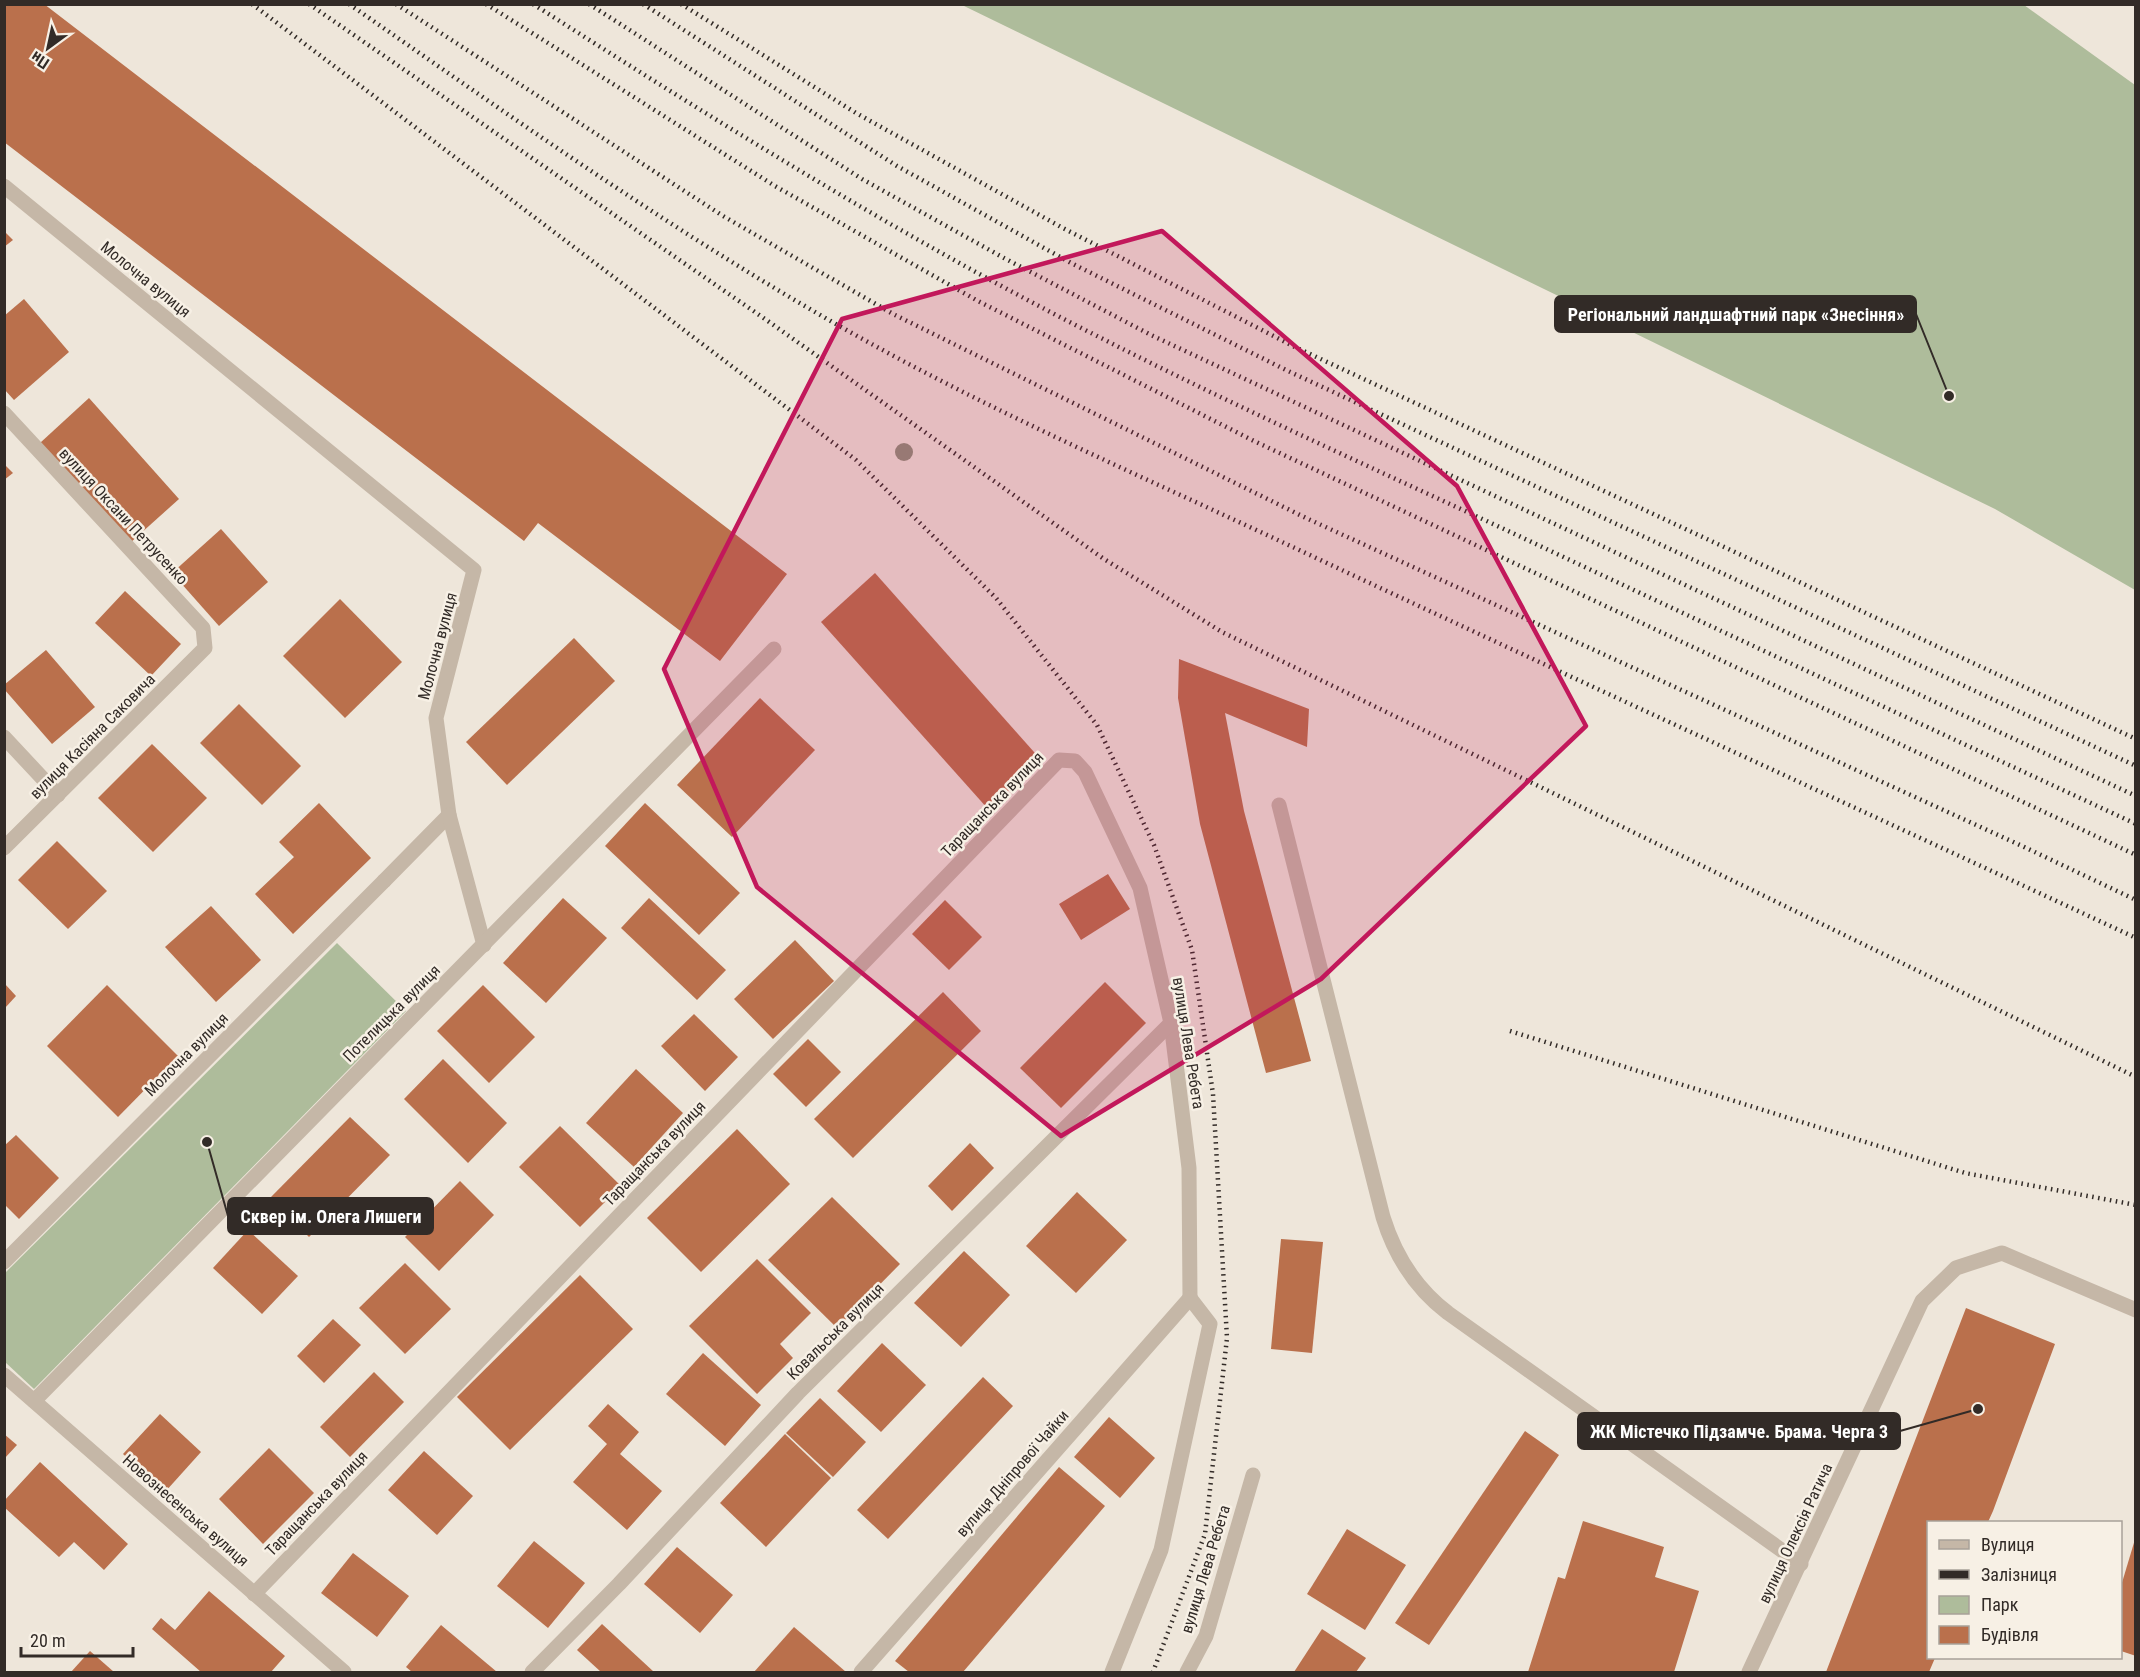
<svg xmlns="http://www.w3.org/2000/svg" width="2140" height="1677" font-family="'Roboto Condensed',sans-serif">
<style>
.green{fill:#aebc9b}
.building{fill:#ba704c}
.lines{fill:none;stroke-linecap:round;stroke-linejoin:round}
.service{stroke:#c5b7a7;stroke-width:15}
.minor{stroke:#c5b7a7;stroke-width:15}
.tertiary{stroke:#c5b7a7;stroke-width:15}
.rail{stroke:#322b27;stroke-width:4.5;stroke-dasharray:1.5 4.5;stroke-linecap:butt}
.tree{fill:#8e927b}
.marked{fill:#c2185b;fill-opacity:0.2;stroke:#c2185b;stroke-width:4.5;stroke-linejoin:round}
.labels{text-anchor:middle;stroke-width:5;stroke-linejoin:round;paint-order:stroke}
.street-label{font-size:16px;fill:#322b27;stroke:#f7f0e5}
.leader{fill:none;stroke:#322b27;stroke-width:2}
.callout-dot{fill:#322b27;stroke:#f7f0e5;stroke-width:2}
.callout{fill:#322b27;stroke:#322b27;stroke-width:2}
.callout-label{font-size:18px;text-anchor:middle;font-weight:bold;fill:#fff}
</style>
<rect width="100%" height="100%" fill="#eee6da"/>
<g class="green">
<path d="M 962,5 L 2024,5 L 2135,85 L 2135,590 L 1995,509 Z"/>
<path d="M 337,943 L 406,1011 L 34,1389 L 5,1362 L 5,1273 Z"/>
</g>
<g class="building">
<path d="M 4,4 L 44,4 L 787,574 L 720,661 L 538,523 L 524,541 L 4,142 Z"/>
<path d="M 4,231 L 13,240 L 4,247 Z"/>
<path d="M 24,299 L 69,352 L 14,400 L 4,389 L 4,316 Z"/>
<path d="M 89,398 L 179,499 L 130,543 L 40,443 Z"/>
<path d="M 4,464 L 13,473 L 4,480 Z"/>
<path d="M 221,529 L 268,582 L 219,626 L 172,573 Z"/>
<path d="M 875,573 L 1042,761 L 988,809 L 821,622 Z"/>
<path d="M 125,591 L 181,644 L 151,676 L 95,623 Z"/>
<path d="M 340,599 L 402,662 L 345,718 L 283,656 Z"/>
<path d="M 574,638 L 615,681 L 507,785 L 466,742 Z"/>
<path d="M 46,650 L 95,707 L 52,744 L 4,689 L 4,685 Z"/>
<path d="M 1179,659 L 1309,709 L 1307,747 L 1225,713 L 1244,811 L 1311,1061 L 1266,1073 L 1200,824 L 1178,698 Z"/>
<path d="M 760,698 L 815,750 L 732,837 L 677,785 Z"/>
<path d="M 239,704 L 301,766 L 262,805 L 200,743 Z"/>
<path d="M 152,744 L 207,798 L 153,852 L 98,798 Z"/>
<path d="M 319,803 L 371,858 L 293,934 L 255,894 L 294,857 L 279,842 Z"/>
<path d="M 645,803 L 740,893 L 699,935 L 605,846 Z"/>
<path d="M 57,841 L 107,891 L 68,929 L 18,880 Z"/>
<path d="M 1108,874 L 1130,909 L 1081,940 L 1059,904 Z"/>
<path d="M 563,898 L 607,938 L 546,1003 L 503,963 Z"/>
<path d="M 649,898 L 726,970 L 697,1000 L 621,928 Z"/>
<path d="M 945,900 L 982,937 L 949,970 L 912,934 Z"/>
<path d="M 211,906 L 261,960 L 216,1002 L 165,947 Z"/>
<path d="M 795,940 L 834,981 L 773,1039 L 734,999 Z"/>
<path d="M 1105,982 L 1146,1023 L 1061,1108 L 1020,1068 Z"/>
<path d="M 5,984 L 16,996 L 5,1008 Z"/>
<path d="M 107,985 L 178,1056 L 118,1117 L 47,1046 Z"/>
<path d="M 483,985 L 535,1037 L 489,1083 L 437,1031 Z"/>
<path d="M 943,992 L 981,1031 L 853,1158 L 814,1119 Z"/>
<path d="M 694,1014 L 738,1057 L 705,1091 L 661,1046 Z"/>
<path d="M 808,1039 L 841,1072 L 806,1107 L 773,1074 Z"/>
<path d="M 443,1059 L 507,1123 L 468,1163 L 404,1099 Z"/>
<path d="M 636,1069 L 683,1113 L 634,1167 L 586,1123 Z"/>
<path d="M 350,1117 L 390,1155 L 309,1237 L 270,1198 Z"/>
<path d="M 560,1126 L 621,1186 L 580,1227 L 519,1167 Z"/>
<path d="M 737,1129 L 790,1184 L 701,1272 L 647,1218 Z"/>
<path d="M 16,1135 L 59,1178 L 19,1219 L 4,1204 L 4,1146 Z"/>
<path d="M 970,1143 L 994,1168 L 952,1211 L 928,1186 Z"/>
<path d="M 460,1181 L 494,1215 L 439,1271 L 405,1237 Z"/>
<path d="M 1077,1192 L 1127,1240 L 1076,1293 L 1026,1246 Z"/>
<path d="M 832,1197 L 900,1264 L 837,1328 L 768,1260 Z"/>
<path d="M 248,1230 L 298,1276 L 262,1314 L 213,1268 Z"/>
<path d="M 1281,1239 L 1323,1242 L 1312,1353 L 1271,1349 Z"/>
<path d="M 964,1251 L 1010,1295 L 961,1347 L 914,1303 Z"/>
<path d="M 757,1259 L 811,1313 L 780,1344 L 793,1358 L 757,1394 L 689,1326 Z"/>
<path d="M 405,1263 L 451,1309 L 405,1354 L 359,1308 Z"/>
<path d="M 580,1275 L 633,1329 L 510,1450 L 457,1397 Z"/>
<path d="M 1966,1308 L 2055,1344 L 1993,1511 L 1988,1522 L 1928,1522 L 1928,1658 L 1935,1658 L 1929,1672 L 1826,1672 Z"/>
<path d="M 333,1319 L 361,1345 L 324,1383 L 297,1356 Z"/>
<path d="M 882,1343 L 926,1385 L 881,1432 L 837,1391 Z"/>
<path d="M 703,1353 L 761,1405 L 725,1446 L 666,1394 Z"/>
<path d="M 374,1372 L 404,1402 L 350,1457 L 320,1427 Z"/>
<path d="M 983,1377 L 1013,1406 L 888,1539 L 857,1510 Z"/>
<path d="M 820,1398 L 866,1442 L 833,1477 L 786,1433 Z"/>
<path d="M 608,1404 L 639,1432 L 620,1454 L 662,1491 L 627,1530 L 573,1482 L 607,1444 L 588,1426 Z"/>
<path d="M 160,1414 L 201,1452 L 165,1492 L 123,1454 Z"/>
<path d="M 1109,1417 L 1155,1458 L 1120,1498 L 1074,1457 Z"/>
<path d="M 1525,1431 L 1559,1455 L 1429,1645 L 1395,1623 Z"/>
<path d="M 4,1434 L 17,1445 L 4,1459 Z"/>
<path d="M 785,1434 L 831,1478 L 766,1547 L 720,1503 Z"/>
<path d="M 269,1448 L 314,1493 L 263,1544 L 219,1499 Z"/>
<path d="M 424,1451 L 473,1496 L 437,1535 L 388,1490 Z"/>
<path d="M 40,1462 L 128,1544 L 104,1570 L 74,1542 L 59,1557 L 4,1507 L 4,1501 Z"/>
<path d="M 1059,1467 L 1105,1506 L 963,1672 L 909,1672 L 895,1661 Z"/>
<path d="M 1583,1521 L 1664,1547 L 1655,1577 L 1699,1591 L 1674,1672 L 1528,1672 L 1558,1577 L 1565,1579 Z"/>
<path d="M 1347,1529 L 1406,1565 L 1365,1630 L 1307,1594 Z"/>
<path d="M 2136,1536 L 2136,1656 L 2121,1651 L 2121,1586 Z"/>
<path d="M 534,1541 L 585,1583 L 548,1628 L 497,1586 Z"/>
<path d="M 677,1547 L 733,1595 L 700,1633 L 644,1584 Z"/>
<path d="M 353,1553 L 409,1596 L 377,1637 L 321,1593 Z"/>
<path d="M 209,1591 L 285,1656 L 271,1672 L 201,1672 L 152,1629 L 161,1618 L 175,1630 Z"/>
<path d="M 602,1624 L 654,1672 L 601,1672 L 577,1650 Z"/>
<path d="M 441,1625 L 497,1672 L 412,1672 L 406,1667 Z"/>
<path d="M 794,1627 L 846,1672 L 754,1672 Z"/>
<path d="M 1322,1629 L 1366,1658 L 1356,1672 L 1294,1672 Z"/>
<path d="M 90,1651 L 114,1672 L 71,1672 Z"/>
</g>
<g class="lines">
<g class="service">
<path d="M 4,186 L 474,570 L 436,718 L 449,815 L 384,881"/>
<path d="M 1279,805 L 1383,1217 C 1395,1256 1415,1288 1448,1313 L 1801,1564"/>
<path d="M 449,815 L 484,945"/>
</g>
<g class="minor">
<path d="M 4,413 L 203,628 L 205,648 L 4,848"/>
<path d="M 4,737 L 58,795"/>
<path d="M 4,1262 L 384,881"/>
<path d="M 34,1401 L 774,649"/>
<path d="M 254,1594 L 1059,760 L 1075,761 L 1085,772 L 1140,888 L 1171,1023 L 1189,1168 L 1190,1298"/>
<path d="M 532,1672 L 619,1584 L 798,1393 L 1171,1023"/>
<path d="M 861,1672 L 1190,1298"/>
<path d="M 1112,1672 L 1161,1550 L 1210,1324 L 1190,1298"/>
<path d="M 1187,1672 L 1206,1636 L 1253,1475"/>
<path d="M 1749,1672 L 1922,1301 L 1956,1268 L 2002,1253 L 2136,1310"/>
</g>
<path class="tertiary" d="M 4,1375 L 344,1672"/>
<g class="rail">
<path d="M 252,4 L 856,460 L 996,598 L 1097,725 L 1154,845 L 1192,950 L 1213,1094 L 1227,1338 L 1205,1534 L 1153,1672"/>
<path d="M 309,4 L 765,319 L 1104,559 L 1222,632 L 2136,1077"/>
<path d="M 349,4 C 513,118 676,234 850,332 C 994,413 1148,479 1297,549 C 1576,680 1857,808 2136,938"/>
<path d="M 396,4 L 723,216 L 893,314 L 1306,518 L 2022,846 L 2136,900"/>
<path d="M 486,4 L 775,186 L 978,301 L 1254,441 L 2136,855"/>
<path d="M 533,4 C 719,123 906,240 1103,339 C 1235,406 1370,467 1504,529 C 1714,628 1925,726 2136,824"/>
<path d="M 589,4 L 862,179 L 1004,258 L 1151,335 L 2136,796"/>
<path d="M 643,4 L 897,166 L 1071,263 L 1286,370 L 2136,766"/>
<path d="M 681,4 L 856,113 L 1061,227 L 1295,347 L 2136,739"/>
<path d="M 1510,1031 L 1965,1173 L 2136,1205"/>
</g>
</g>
<circle class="tree" cx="904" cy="452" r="9"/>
<path class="marked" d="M 1162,231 L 1457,486 L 1586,726 L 1321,979 L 1061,1136 L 757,887 L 664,669 L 842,319 Z"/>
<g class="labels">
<g class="street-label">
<text transform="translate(146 279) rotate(39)" y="6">Молочна вулиця</text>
<text transform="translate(124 516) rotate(47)" y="6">вулиця Оксани Петрусенко</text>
<text transform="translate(437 646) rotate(-75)" y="6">Молочна вулиця</text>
<text transform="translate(92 736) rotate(-45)" y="6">вулиця Касіяна Саковича</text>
<text transform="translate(992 804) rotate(-46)" y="6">Таращанська вулиця</text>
<text transform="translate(391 1013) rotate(-45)" y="6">Потелицька вулиця</text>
<text transform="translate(1189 1043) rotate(81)" y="6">вулиця Лева Ребета</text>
<text transform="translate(186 1054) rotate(-45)" y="6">Молочна вулиця</text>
<text transform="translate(654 1153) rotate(-46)" y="6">Таращанська вулиця</text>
<text transform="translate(835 1331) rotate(-45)" y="6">Ковальська вулиця</text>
<text transform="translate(1012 1473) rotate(-49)" y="6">вулиця Дніпрової Чайки</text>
<text transform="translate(316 1503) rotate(-46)" y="6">Таращанська вулиця</text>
<text transform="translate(186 1510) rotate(41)" y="6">Новознесенська вулиця</text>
<text transform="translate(1795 1533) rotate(-65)" y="6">вулиця Олексія Ратича</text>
<text transform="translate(1205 1569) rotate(-73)" y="6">вулиця Лева Ребета</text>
</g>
</g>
<path class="leader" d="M1949 396L1916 314M207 1142L228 1216M1978 1409L1900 1431"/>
<g class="callout-dot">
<circle cx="1949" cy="396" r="6"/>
<circle cx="207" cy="1142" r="6"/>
<circle cx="1978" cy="1409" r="6"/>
</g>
<g class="callout">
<rect x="1555" y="296" width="361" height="36" rx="6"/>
<rect x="228" y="1198" width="205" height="36" rx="6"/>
<rect x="1578" y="1413" width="322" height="36" rx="6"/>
</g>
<g class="callout-label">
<text x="1736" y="321">Регіональний ландшафтний парк «Знесіння»</text>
<text x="331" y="1223">Сквер ім. Олега Лишеги</text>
<text x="1739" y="1438">ЖК Містечко Підзамче. Брама. Черга 3</text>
</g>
<rect width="2140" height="1677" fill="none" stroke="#322b27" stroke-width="12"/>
<rect x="1927" y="1521" width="195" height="138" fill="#f7f0e5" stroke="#a8a199" stroke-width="1.5"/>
<rect x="1939" y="1540" width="30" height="9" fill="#c5b7a7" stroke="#a8a199" stroke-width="1.5"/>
<text x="1981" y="1551" font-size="18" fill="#322b27">Вулиця</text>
<rect x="1939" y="1570" width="30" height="9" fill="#322b27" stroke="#a8a199" stroke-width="1.5"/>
<text x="1981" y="1581" font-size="18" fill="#322b27">Залізниця</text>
<rect x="1939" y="1596" width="30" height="18" fill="#aebc9b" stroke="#a8a199" stroke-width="1.5"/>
<text x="1981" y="1611" font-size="18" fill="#322b27">Парк</text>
<rect x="1939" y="1626" width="30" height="18" fill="#ba704c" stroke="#a8a199" stroke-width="1.5"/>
<text x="1981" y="1641" font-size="18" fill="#322b27">Будівля</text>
<g transform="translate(48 48) rotate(213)" stroke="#f7f0e5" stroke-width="4.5" paint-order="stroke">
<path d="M0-4.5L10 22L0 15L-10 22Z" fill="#322b27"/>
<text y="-9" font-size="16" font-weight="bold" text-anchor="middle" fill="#322b27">Пн</text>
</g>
<path d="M21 1647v9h112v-9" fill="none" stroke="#322b27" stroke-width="3"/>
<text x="30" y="1647" font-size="18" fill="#322b27" stroke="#f7f0e5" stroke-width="4.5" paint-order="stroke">20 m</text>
</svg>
